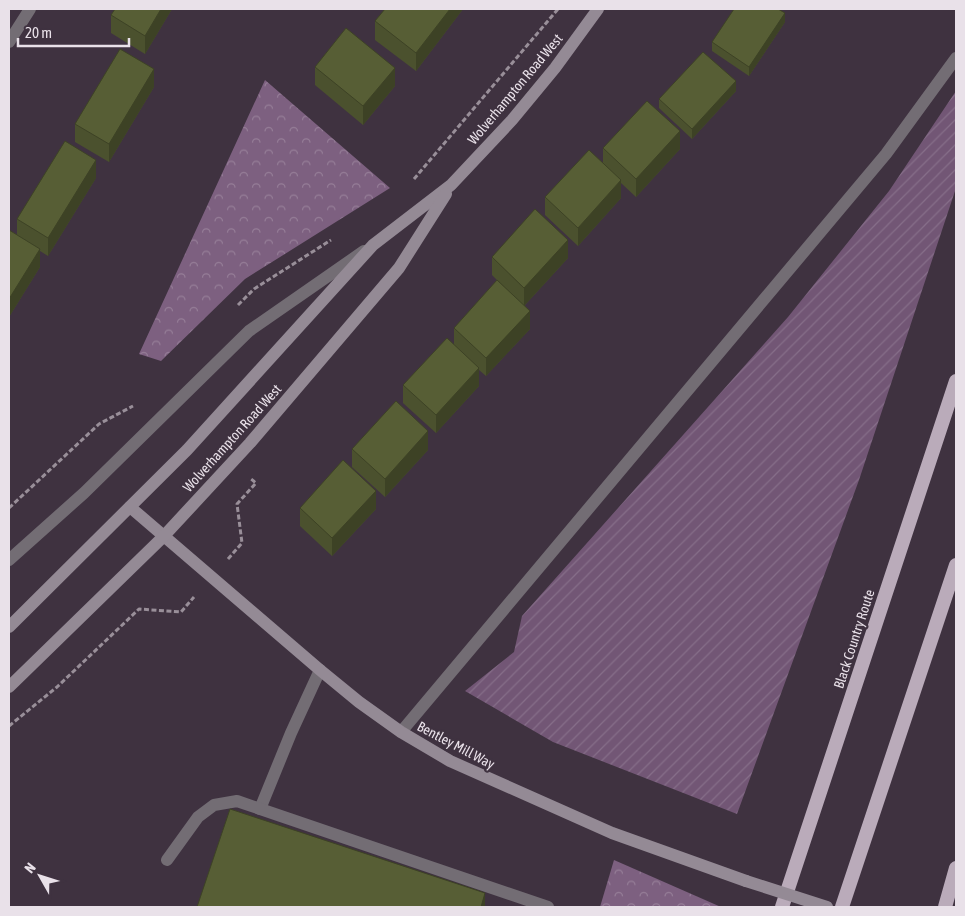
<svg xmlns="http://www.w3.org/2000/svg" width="965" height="916" font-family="'Asap Condensed',sans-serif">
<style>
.forest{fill:url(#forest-crowns)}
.garden{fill:url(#garden-furrows)}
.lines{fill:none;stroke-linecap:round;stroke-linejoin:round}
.path{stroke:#998f99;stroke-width:3;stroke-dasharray:5 2.5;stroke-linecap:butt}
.service{stroke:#736d74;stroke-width:12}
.minor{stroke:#736d74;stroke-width:12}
.secondary{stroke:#948a95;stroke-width:12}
.trunk{stroke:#baabba;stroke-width:14}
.secondary-bridge{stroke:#948a95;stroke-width:12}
.wall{fill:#4b512e}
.shaded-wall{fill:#3d4225}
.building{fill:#575e35;stroke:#3d4225}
.labels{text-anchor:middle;stroke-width:4.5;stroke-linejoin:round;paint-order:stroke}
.street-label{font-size:14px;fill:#e9e1e9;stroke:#3f3240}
</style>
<defs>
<pattern id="forest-crowns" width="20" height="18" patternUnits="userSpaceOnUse" patternTransform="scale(1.25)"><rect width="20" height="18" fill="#7d6080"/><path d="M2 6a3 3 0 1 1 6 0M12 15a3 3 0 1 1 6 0" fill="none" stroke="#967e98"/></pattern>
<pattern id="garden-furrows" width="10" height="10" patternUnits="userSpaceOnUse" patternTransform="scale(1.25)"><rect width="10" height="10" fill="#725675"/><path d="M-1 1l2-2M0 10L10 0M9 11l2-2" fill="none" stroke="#866e89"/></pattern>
</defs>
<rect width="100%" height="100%" fill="#3f3240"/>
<g class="forest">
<path d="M 265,80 L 390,188 L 245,279 L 161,361 L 139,354 Z"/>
<path d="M 614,860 L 721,907 L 600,907 Z"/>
</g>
<path class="garden" d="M 956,91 L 956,188 L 859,480 L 737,814 L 553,742 L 465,691 L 514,652 L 522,616 L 788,317 L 889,191 Z"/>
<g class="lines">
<g class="path">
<path d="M 414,179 L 558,9"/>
<path d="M 238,305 L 254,289 L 331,240"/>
<path d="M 9,508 L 99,424 L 133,406"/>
<path d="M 228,559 L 242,543 L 237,504 L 256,483 L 251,479"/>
<path d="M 9,726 L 57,687 L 139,609 L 181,612 L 194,597"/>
</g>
<g class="service">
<path d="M 9,560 L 84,493 L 249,331 L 364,251"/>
<path d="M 401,732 L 886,154 L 956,58"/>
<path d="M 260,809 L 291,733 L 320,670"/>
<path d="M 167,860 L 198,817 L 214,805 L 237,801 L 548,907"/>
</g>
<path class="minor" d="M 9,42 L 30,9"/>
<g class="secondary">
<path d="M 130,507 L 320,670 L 359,702 L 401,732 L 450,761 L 612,833 L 746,881"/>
<path d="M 9,627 L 187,450 L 373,245 L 451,185 L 512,120 L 555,68 L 598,9"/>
<path d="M 9,687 L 163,537 L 250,443 L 399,268 L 446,194"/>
</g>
<g class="trunk">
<path d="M 782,907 L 956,381"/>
<path d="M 842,907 L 956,565"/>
<path d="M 945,907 L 956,868"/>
</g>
<path class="secondary-bridge" d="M 746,881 L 827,907"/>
</g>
<g class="wall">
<path d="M 172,9 L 145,54 L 111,33 L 111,15 Z"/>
<path d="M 385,9 L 463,9 L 416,71 L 375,40 L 375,21 Z"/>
<path d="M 785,22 L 749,76 L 712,51 L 712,42 Z"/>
<path d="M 315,67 L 395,86 L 363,125 L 315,85 Z"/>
<path d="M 154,87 L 109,162 L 75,142 L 75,124 Z"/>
<path d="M 736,91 L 692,139 L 659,108 L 659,99 Z"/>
<path d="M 603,148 L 680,149 L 636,197 L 621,183 L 621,198 L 578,246 L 545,215 L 545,197 L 603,163 Z"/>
<path d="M 96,178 L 48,256 L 40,251 L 40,267 L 9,317 L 9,230 L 17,235 L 17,219 Z"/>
<path d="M 492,257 L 568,258 L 525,305 L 530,329 L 486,376 L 479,370 L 479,386 L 436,433 L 403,403 L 403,385 L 454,344 L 454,328 L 501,284 L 492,275 Z"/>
<path d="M 352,449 L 428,450 L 385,497 L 352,467 Z"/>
<path d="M 300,508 L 376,509 L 332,556 L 300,526 Z"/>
</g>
<g class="shaded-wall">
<path d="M 161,9 L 172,9 L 145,54 L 145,36 Z"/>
<path d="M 450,9 L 463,9 L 416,71 L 416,53 Z"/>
<path d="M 785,13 L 785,22 L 749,76 L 749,67 Z"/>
<path d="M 395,68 L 395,86 L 363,125 L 363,106 Z"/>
<path d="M 154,69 L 154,87 L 109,162 L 109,144 Z"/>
<path d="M 736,81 L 736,91 L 692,139 L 692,129 Z"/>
<path d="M 680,131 L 680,149 L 636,197 L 636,179 Z"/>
<path d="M 96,160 L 96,178 L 48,256 L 48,238 Z"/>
<path d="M 621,180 L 621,198 L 578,246 L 578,228 Z"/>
<path d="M 568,240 L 568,258 L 524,306 L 524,288 Z"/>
<path d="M 40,249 L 40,267 L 9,317 L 9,299 Z"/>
<path d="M 530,311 L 530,329 L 486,376 L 486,358 Z"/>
<path d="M 479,368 L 479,386 L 436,433 L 436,415 Z"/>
<path d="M 428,431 L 428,450 L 385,497 L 385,479 Z"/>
<path d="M 376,491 L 376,509 L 332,556 L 332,538 Z"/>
<path d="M 485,893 L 485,907 L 481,907 Z"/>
</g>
<g class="building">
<path d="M 115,9 L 161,9 L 145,36 L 111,15 Z"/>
<path d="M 385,9 L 450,9 L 416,53 L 375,21 Z"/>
<path d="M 734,9 L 778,9 L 785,13 L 749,67 L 712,42 Z"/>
<path d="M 346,28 L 395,68 L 363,106 L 315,67 Z"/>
<path d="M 120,49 L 154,69 L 109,144 L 75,124 Z"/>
<path d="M 703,52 L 736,81 L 692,129 L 659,99 Z"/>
<path d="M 647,101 L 680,131 L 636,179 L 603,148 Z"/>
<path d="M 65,141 L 96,160 L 48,238 L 17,219 Z"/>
<path d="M 589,150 L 621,180 L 578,228 L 545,197 Z"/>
<path d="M 535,209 L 568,240 L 524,288 L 492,257 Z"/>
<path d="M 9,230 L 40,249 L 9,299 Z"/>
<path d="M 497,280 L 530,311 L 486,358 L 454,328 Z"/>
<path d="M 447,338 L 479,368 L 436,415 L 403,385 Z"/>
<path d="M 396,401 L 428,431 L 385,479 L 352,449 Z"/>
<path d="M 343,460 L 376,491 L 332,538 L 300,508 Z"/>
<path d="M 230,809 L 485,893 L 481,907 L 197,907 Z"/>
</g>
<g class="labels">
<g class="street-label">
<text transform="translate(515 89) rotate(-50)" y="5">Wolverhampton Road West</text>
<text transform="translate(232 438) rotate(-48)" y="5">Wolverhampton Road West</text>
<text transform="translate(854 639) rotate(-72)" y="5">Black Country Route</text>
<text transform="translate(456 745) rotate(28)" y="5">Bentley Mill Way</text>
</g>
</g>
<rect width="965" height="916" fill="none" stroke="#e9e1e9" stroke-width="20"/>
<g transform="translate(40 876) rotate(309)" stroke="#3f3240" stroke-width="4" paint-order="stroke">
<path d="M0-4L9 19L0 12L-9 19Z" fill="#e9e1e9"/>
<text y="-8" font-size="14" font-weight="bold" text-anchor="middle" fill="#e9e1e9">N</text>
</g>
<path d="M18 38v8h111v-8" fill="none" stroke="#e9e1e9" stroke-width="2.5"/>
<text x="25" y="38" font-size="15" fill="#e9e1e9" stroke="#3f3240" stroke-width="4" paint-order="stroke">20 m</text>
</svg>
